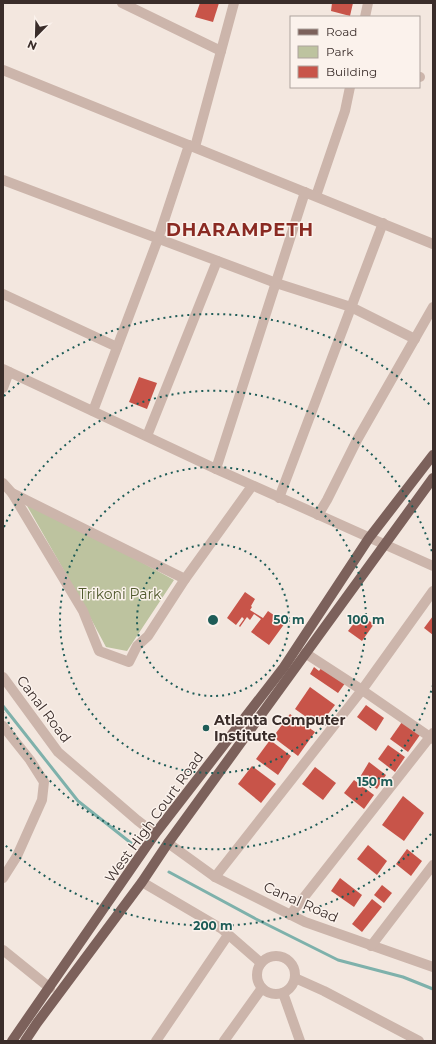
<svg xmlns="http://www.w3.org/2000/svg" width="436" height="1044" font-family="Montserrat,sans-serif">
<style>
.green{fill:#bdc39f}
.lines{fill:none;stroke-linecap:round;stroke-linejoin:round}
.stream{stroke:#7eb1ab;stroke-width:3}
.building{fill:#c85449}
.minor{stroke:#ccb5ab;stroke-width:10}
.tertiary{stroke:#ccb5ab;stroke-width:10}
.primary{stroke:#7c615b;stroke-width:10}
.ring{fill:none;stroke:#1e5c57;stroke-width:2;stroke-dasharray:2 4}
.poi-dot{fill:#1e5c57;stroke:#fbf2ec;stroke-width:1.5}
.labels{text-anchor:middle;stroke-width:3;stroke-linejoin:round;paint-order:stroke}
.park-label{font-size:14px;fill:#50592d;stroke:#fbf2ec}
.street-label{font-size:14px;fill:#3a2d2a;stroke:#fbf2ec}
.poi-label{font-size:14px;font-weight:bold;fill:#3a2d2a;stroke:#fbf2ec;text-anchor:start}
.district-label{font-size:18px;font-weight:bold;letter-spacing:1px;fill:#8a2a22;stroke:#fbf2ec}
.centre{fill:#1e5c57;stroke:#fbf2ec;stroke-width:2}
.ring-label{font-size:12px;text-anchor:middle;font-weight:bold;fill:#1e5c57;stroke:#fbf2ec;stroke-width:3;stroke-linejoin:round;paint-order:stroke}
</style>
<rect width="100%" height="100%" fill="#f3e7df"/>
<path class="green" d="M 22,497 L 174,580 L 127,651 L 106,647 L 82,602 Z"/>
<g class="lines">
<g class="stream">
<path d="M 3,706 L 78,801 L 131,843"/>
<path d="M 169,872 L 256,919 L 338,960 L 403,977 L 433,989"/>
</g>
</g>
<g class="building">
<path d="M 200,3 L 219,3 L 213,22 L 195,17 Z"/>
<path d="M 332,3 L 353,3 L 350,16 L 331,11 Z"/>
<path d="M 139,377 L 157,383 L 147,409 L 129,402 Z"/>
<path d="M 245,592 L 255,599 L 251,606 L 252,607 L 250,610 L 263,618 L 268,611 L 285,623 L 269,645 L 251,632 L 261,619 L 254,614 L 250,620 L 247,617 L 240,627 L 239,626 L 244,619 L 242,617 L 236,625 L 227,618 Z"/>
<path d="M 360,615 L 374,624 L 362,641 L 348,631 Z"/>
<path d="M 433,616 L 433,635 L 424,628 Z"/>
<path d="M 314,667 L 319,671 L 322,667 L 346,682 L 338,693 L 310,674 Z"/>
<path d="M 310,687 L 335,705 L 319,726 L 295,709 Z"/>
<path d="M 366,705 L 384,718 L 376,731 L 357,717 Z"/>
<path d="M 290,714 L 315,732 L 298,756 L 273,737 Z"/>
<path d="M 402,722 L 420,735 L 408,752 L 390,739 Z"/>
<path d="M 270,740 L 291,756 L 278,775 L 256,759 Z"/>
<path d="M 388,745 L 405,757 L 395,772 L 378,759 Z"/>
<path d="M 369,762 L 386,775 L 377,789 L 360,777 Z"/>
<path d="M 252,766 L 276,784 L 261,803 L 238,784 Z"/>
<path d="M 315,767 L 336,783 L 323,800 L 302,784 Z"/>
<path d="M 354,780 L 374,795 L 364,809 L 344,793 Z"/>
<path d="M 403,796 L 424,813 L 404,841 L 382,825 Z"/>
<path d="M 368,845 L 387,861 L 377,875 L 357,859 Z"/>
<path d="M 407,849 L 422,861 L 411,876 L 396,864 Z"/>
<path d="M 340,878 L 362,895 L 354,907 L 331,891 Z"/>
<path d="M 382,885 L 392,893 L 384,903 L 374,895 Z"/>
<path d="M 372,899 L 382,907 L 362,932 L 352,924 Z"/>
</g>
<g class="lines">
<g class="minor">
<path d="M 122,3 L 221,51"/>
<path d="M 365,17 L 368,3"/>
<path d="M 419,77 L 420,77"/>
<path d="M 195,147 L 234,3"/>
<path d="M 3,180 L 276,283 L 351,307 L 415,339"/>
<path d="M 316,196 L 345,111 L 350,87"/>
<path d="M 3,294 L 117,347"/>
<path d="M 3,369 L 216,469 L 433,566"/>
<path d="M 3,388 L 9,372"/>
<path d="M 93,411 L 158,239 L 189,145"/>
<path d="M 147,436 L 217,261"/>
<path d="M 216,469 L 305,192"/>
<path d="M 3,483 L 12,493 L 185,579"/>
<path d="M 12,493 L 83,611 L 99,651 L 129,662 L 137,646 L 148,636 L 185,579 L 252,486"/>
<path d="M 279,498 L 383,223"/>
<path d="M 318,515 L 327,500 L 357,440 L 433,307"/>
<path d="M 305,653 L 362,690 L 433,739"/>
<path d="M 3,677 L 58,752 L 137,820 L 155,834"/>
<path d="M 3,726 L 30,760 L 44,782 L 42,800 L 17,856 L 3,878"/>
<path d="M 168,843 L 215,877 L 305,922 L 433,967"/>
<path d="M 215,877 L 362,690 L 433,591"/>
<path d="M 142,882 L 222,929 L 261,963"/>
<path d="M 290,915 L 433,733"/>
<path d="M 371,946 L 433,865"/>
<path d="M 3,950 L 50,988"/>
<circle cx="276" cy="975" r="19"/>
<path d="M 295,978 L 324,991 L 419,1041"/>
<path d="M 283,993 L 300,1041"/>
<path d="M 156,1041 L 228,935"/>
<path d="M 224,1041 L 262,988"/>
</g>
<path class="tertiary" d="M 3,70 L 433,244"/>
<g class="primary">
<path d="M 12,1041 L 155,834 L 284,667 L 369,538 L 433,455"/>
<path d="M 25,1041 L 37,1023 L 142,882 L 168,843 L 433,478"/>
</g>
</g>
<g class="ring">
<circle cx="213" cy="620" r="76"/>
<circle cx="213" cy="620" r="153"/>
<path d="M433 685A229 229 0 0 1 4 713M4 527A229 229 0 0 1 433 555"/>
<path d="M431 834A306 306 0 0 1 4 844M4 396A306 306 0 0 1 431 406"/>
</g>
<circle class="poi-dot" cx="206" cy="728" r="4"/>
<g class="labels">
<g class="park-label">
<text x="120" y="599">Trikoni Park</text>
</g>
<g class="street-label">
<text transform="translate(44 709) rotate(53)" y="5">Canal Road</text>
<text transform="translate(154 817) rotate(-54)" y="5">West High Court Road</text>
<text transform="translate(301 902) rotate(24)" y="5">Canal Road</text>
</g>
<g class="poi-label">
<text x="214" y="725">Atlanta Computer<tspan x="214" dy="16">Institute</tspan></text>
</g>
<g class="district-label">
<text x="240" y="236">DHARAMPETH</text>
</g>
</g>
<circle cx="213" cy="620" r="6" class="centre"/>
<g class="ring-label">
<text x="289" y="624">50 m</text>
<text x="366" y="624">100 m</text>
<text x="375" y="786">150 m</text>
<text x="213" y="930">200 m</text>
</g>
<rect width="436" height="1044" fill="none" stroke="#3a2d2a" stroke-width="8"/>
<rect x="290" y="16" width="130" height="72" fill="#fbf2ec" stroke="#aea39e"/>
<rect x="298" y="29" width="20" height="6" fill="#7c615b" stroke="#aea39e"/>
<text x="326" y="36" font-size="12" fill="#3a2d2a">Road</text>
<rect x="298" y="46" width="20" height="12" fill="#bdc39f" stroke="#aea39e"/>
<text x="326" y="56" font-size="12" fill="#3a2d2a">Park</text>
<rect x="298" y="66" width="20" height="12" fill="#c85449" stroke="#aea39e"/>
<text x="326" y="76" font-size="12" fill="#3a2d2a">Building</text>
<g transform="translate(36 36) rotate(203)" stroke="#fbf2ec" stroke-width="3" paint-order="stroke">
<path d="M0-3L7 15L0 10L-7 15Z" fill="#3a2d2a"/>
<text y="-6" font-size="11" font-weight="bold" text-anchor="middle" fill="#3a2d2a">N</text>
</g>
</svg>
